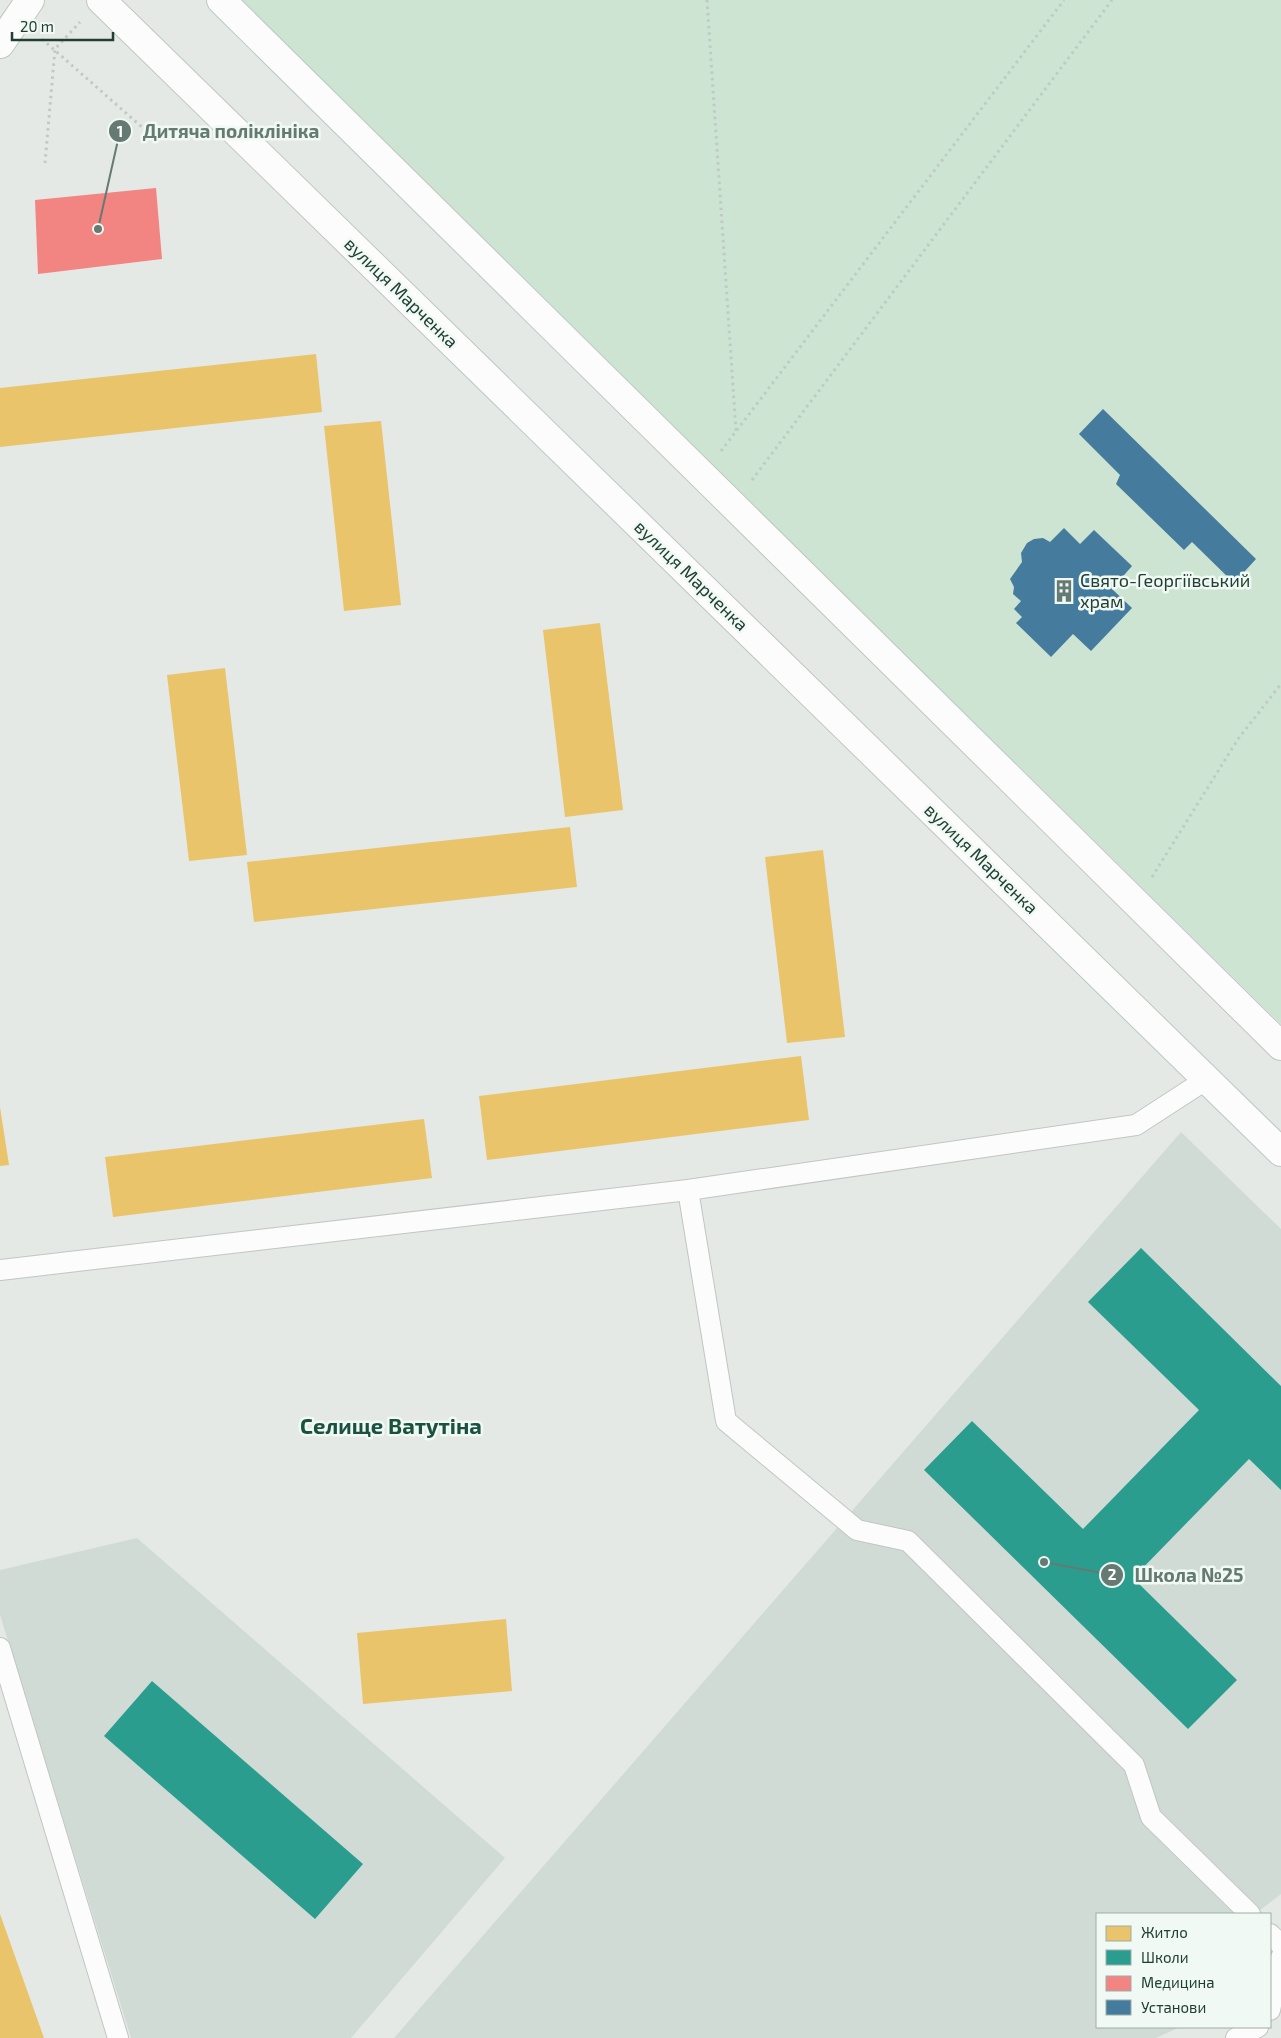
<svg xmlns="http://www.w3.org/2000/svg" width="1281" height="2038" font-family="'Exo 2',sans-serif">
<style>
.built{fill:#d1dbd6}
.green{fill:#cce4d1}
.homes{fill:#e9c46a}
.schools{fill:#2a9d8f}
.health{fill:#f28482}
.public{fill:#457b9d}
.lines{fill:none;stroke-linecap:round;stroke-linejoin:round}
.lane-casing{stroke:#c1c6c3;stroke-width:22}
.secondary-casing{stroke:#bfc7c3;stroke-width:30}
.path{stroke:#c0cac5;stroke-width:3;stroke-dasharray:2.5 4;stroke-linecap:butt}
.lane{stroke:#fbfcfb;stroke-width:20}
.secondary{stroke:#fbfcfb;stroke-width:28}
.labels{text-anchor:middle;stroke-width:5;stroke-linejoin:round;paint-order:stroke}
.street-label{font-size:18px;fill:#203e34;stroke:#f1f9f4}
.poi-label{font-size:18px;fill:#203e34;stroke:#f1f9f4;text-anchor:start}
.district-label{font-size:22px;font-weight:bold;fill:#1b5140;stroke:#f1f9f4}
.leader{fill:none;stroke:#657a72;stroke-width:2}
.callout-dot{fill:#657a72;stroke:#f1f9f4;stroke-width:2}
.mark-label{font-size:15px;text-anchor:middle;font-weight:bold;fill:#fff}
.callout-label{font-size:19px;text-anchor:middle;font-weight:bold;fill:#657a72;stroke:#f1f9f4;stroke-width:5;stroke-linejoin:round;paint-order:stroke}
</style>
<rect width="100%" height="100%" fill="#e4e9e6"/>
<g class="built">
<path d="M 1181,1132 L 1281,1229 L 1281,1894 L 1255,1914 L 1097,1914 L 1097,2027 L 1180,2027 L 1156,2038 L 394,2038 Z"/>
<path d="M 137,1538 L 505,1858 L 351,2038 L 131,2038 L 0,1615 L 0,1570 Z"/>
</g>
<path class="green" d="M 238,0 L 1281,0 L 1281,1024 Z"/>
<g class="homes">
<path d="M 316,354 L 322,412 L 0,447 L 0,388 Z"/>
<path d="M 381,421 L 401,605 L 344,611 L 324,426 Z"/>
<path d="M 600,623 L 623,810 L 565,817 L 543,630 Z"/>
<path d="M 225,668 L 247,855 L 189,861 L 167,675 Z"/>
<path d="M 570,827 L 577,887 L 254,922 L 247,862 Z"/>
<path d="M 823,850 L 845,1037 L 787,1043 L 765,857 Z"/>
<path d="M 801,1056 L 809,1120 L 487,1160 L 479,1096 Z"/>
<path d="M 0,1107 L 9,1165 L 0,1166 Z"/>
<path d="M 424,1119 L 432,1178 L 113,1217 L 105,1157 Z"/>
<path d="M 506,1619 L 512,1691 L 363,1704 L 357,1633 Z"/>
<path d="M 0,1914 L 44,2038 L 0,2038 Z"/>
</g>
<g class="schools">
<path d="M 1141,1248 L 1281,1386 L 1281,1490 L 1249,1459 L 1133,1578 L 1237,1680 L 1188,1729 L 924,1470 L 972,1421 L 1083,1529 L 1199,1410 L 1088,1302 Z"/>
<path d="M 152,1681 L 363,1864 L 315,1919 L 104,1736 Z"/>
</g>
<path class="health" d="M 156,188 L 162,259 L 38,274 L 35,200 Z"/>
<g class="public">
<path d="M 1103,409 L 1256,559 L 1234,583 L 1192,542 L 1184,550 L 1116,484 L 1120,475 L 1079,434 Z"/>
<path d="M 1064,528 L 1080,544 L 1094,530 L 1132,566 L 1112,589 L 1132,608 L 1091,651 L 1073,634 L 1051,657 L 1016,623 L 1022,617 L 1014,609 L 1021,601 L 1013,594 L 1014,587 L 1010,579 L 1022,562 L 1021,553 L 1027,543 L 1034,539 L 1043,538 L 1050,542 Z"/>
</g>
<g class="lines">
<defs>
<g id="lane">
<path d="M 688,1190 L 726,1421 L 857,1530 L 908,1541 L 1134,1765 L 1151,1817 L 1250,1914"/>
<path d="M 0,1270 L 688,1190 L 1136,1125 L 1207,1079"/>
<path d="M 0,1648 L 118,2038"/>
<path d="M 1270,1934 L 1281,1945"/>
<path d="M 1270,2010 L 1281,1957"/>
<path d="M 1236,2038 L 1258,2027"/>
</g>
<g id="secondary">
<path d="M 101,0 L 1281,1152"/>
<path d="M 221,0 L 1281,1046"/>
<path d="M 0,44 L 30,0"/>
</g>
</defs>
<use href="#lane" class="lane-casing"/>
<use href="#secondary" class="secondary-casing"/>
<g class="path">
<path d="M 707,0 L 736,431"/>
<path d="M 42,39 L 152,136"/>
<path d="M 45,163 L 55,49 L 80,22"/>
<path d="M 721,451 L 1064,0"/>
<path d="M 752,480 L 1112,0"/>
<path d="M 1152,877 L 1238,739 L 1281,684"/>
</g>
<use href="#lane" class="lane"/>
<use href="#secondary" class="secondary"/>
</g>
<defs>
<symbol id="building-bare" viewBox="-9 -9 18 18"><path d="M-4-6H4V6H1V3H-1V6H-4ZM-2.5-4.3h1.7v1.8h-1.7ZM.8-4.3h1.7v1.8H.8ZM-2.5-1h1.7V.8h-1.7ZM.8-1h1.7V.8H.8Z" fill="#657a72" stroke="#f1f9f4" stroke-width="2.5" paint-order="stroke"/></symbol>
</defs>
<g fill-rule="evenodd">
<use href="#building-bare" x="1048" y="575" width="32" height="32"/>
</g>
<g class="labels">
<g class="street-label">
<text transform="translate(401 293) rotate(44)" y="6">вулиця Марченка</text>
<text transform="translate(691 576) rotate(44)" y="6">вулиця Марченка</text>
<text transform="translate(981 859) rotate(44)" y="6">вулиця Марченка</text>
</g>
<g class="poi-label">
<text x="1080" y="587">Свято-Георгіївський<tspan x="1080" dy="21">храм</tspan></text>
</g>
<g class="district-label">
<text x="391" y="1434">Селище Ватутіна</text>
</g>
</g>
<path class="leader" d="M98 229L120 131M1044 1562L1112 1575"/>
<g class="callout-dot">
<circle cx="98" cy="229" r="5"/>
<circle cx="1044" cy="1562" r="5"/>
<circle cx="120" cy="131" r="12"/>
<circle cx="1112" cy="1575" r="12"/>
</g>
<g class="mark-label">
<text x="120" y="137">1</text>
<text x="1112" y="1580">2</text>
</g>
<g class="callout-label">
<text x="231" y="138">Дитяча поліклініка</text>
<text x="1189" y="1582">Школа №25</text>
</g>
<rect x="1096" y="1913" width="175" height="115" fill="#f1f9f4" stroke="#9daea7"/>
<rect x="1106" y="1926" width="25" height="15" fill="#e9c46a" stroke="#9daea7"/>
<text x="1141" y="1938" font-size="15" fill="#203e34">Житло</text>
<rect x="1106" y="1950" width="25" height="15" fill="#2a9d8f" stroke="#9daea7"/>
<text x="1141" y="1963" font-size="15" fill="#203e34">Школи</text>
<rect x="1106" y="1976" width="25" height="15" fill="#f28482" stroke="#9daea7"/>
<text x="1141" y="1988" font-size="15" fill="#203e34">Медицина</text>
<rect x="1106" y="2000" width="25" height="15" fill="#457b9d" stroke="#9daea7"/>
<text x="1141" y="2013" font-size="15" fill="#203e34">Установи</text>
<path d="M12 32v8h101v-8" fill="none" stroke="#203e34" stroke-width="2.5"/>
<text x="20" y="32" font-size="15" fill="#203e34" stroke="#f1f9f4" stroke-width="4" paint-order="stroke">20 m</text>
</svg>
